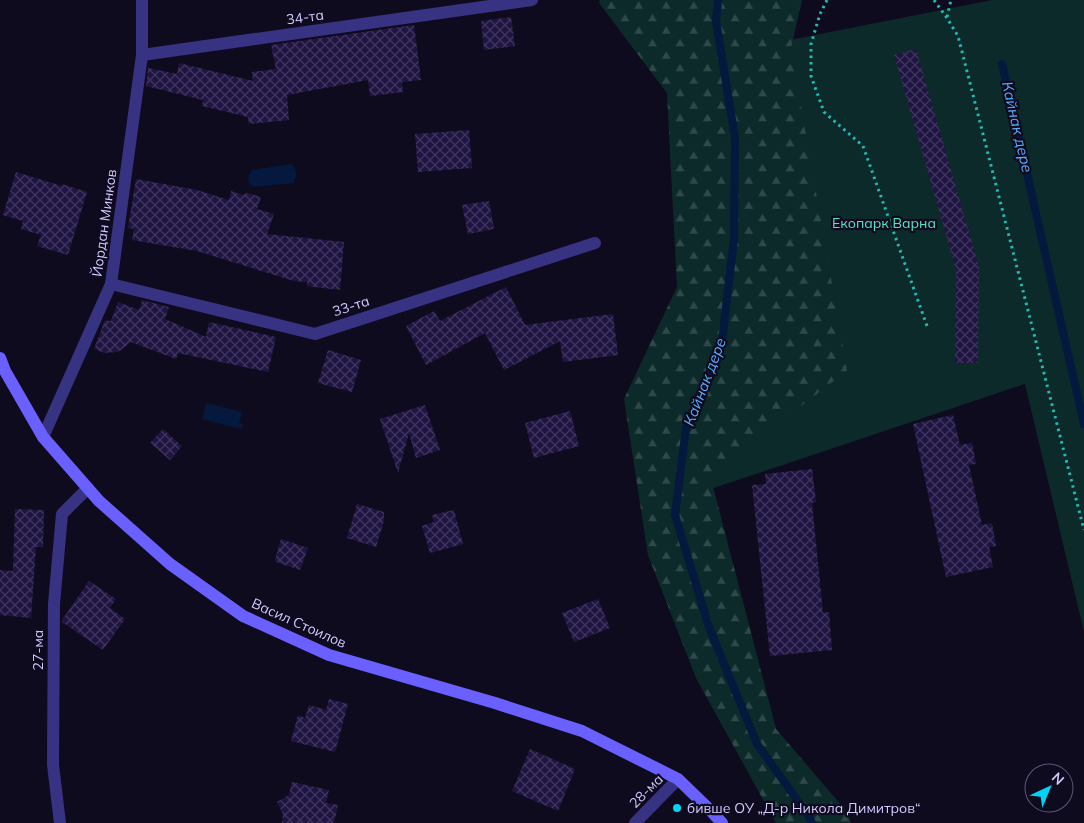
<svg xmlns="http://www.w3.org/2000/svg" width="1084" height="823" font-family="Mulish,sans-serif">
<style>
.green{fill:#0d2a2a}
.forest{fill:url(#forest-firs)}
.water{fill:#05183e}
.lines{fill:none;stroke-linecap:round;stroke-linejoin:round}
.stream{stroke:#05183e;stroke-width:8}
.building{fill:url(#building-cross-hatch)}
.path{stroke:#24b8b4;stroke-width:3;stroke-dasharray:2.5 4;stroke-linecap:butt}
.street{stroke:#383282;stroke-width:12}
.secondary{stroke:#6960ff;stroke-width:12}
.poi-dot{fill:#00d4f4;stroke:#0f0b1f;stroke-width:2}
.labels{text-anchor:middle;stroke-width:4.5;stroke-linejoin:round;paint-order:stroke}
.street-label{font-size:14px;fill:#d1c9ff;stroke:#0f0b1f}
.park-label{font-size:14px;fill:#4de7c5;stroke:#0f0b1f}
.poi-label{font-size:14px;fill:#d1c9ff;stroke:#0f0b1f;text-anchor:start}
.water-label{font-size:15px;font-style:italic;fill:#57acff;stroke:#0f0b1f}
</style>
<defs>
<pattern id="forest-firs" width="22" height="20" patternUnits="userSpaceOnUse" patternTransform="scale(1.25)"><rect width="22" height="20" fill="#0d2a2a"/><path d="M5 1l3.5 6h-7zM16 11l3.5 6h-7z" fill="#2f484a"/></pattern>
<pattern id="building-cross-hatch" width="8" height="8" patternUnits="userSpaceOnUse" patternTransform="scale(1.25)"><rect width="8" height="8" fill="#201542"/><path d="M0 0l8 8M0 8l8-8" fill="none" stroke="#3f365e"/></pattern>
</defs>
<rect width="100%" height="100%" fill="#0f0b1f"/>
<path class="green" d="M 992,0 L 1084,0 L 1084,632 L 1025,384 L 708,490 L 652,505 L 695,291 L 663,65 Z"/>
<path class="forest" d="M 600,0 L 802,0 L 791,48 L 847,371 L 710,475 L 776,729 L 847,812 L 851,823 L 776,823 L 696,678 L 648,555 L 624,399 L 677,287 L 667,93 L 599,3 Z"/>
<g class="water">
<path d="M 291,164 C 298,170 297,176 293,183 L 254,187 C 246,183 247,176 252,170 Z"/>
<path d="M 206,403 L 242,412 L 239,423 L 243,424 L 242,429 L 202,419 Z"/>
</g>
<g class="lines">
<g class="stream">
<path d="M 718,0 L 716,21 L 735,138 L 734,239 L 722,342 L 686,428 L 675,515 L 709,627 L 757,744 L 808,815 L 812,823"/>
<path d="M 1002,64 L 1084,424"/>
</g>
</g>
<g class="building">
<path d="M 511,17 L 515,46 L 484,50 L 481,21 Z"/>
<path d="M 414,25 L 421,80 L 402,82 L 403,92 L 370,96 L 368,80 L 287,95 L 289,120 L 249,124 L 248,117 L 202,106 L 203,100 L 146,86 L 148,68 L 177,74 L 179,63 L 253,81 L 252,72 L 276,69 L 271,45 Z"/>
<path d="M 916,49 L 979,267 L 978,363 L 955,363 L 956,269 L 894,55 Z"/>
<path d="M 469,130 L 472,168 L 418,172 L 415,134 Z"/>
<path d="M 16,172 L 62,186 L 62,184 L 87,192 L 68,255 L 37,246 L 41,235 L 21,229 L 23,221 L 3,215 Z"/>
<path d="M 136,179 L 197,190 L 229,200 L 231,191 L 243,195 L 247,193 L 261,197 L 257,209 L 274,214 L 267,234 L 344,242 L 340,290 L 307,286 L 307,282 L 294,281 L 197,251 L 132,240 L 134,229 L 128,228 Z"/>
<path d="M 489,201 L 494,229 L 468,234 L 462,205 Z"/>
<path d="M 506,287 L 525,325 L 613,314 L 618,355 L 563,362 L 560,341 L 504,370 L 485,333 L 426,365 L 406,326 L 434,311 L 440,321 Z"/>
<path d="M 142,300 L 169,307 L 165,319 L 206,337 L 209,322 L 276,337 L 268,372 L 178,353 L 176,359 L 131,342 L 121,350 L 117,352 L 105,353 L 94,349 L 105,320 L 111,321 L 118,302 L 139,310 Z"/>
<path d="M 328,350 L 361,360 L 352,392 L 318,383 Z"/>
<path d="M 425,405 L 440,450 L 416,458 L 409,433 L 398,473 L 380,419 Z"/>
<path d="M 570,411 L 579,446 L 534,458 L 525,423 Z"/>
<path d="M 953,415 L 960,445 L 972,443 L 976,464 L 969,465 L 982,525 L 992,523 L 996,546 L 989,547 L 993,567 L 946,577 L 913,424 Z"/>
<path d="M 163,429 L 182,446 L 170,460 L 150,443 Z"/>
<path d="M 812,469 L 816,502 L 812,503 L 823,613 L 829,612 L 832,650 L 770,656 L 752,485 L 766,484 L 765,474 Z"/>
<path d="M 357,504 L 384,512 L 384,521 L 376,547 L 347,538 Z"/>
<path d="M 15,509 L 44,510 L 43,547 L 36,547 L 31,618 L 0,615 L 0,570 L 13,571 Z"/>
<path d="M 454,510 L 463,544 L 430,553 L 422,526 L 434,522 L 432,515 Z"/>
<path d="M 281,539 L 308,548 L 300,570 L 276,562 L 276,561 L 275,560 Z"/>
<path d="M 89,581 L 116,599 L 110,608 L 125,619 L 103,650 L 62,622 L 62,620 Z"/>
<path d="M 598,599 L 610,628 L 574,642 L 562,613 Z"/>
<path d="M 329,699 L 348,704 L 335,752 L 291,741 L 298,715 L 305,718 L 309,705 L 326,710 Z"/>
<path d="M 530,749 L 575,769 L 558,811 L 512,791 Z"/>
<path d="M 292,782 L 329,790 L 326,803 L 338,805 L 334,823 L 282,823 L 283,814 L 277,802 L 289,795 Z"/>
</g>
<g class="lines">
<g class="path">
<path d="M 827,0 L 820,14 L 811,44 L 811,76 L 824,112 L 863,146 L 927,326"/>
<path d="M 934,0 L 947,18 L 958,36 L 1084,530"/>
<path d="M 947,17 L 951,0"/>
</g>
<g class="street">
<path d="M 142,55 L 532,0"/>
<path d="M 111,284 L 315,334 L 595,243"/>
<path d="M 43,437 L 111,284 L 142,55 L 142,0"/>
<path d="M 60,823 L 53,765 L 54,604 L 62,514 L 88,488"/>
<path d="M 635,823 L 678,779"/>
</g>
<path class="secondary" d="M 0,358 L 5,371 L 43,437 L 99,501 L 170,564 L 243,616 L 329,655 L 495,703 L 582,731 L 678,779 L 711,811 L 722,823"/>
</g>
<circle class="poi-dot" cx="677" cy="808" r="5"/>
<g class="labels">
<g class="street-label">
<text transform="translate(305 17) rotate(-8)" y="5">34-та</text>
<text transform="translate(104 223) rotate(-82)" y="5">Йордан Минков</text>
<text transform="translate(351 306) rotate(-18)" y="5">33-та</text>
<text transform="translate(299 623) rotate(24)" y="5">Васил Стоилов</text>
<text transform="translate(38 650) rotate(-90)" y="5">27-ма</text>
<text transform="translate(646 791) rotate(-45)" y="5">28-ма</text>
</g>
<g class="park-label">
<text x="884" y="228">Екопарк Варна</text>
</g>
<g class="poi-label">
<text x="687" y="813">бивше ОУ „Д-р Никола Димитров“</text>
</g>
<g class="water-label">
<text transform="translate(1017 127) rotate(77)" y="5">Кайнак дере</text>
<text transform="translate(705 382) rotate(-69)" y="5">Кайнак дере</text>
</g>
</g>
<g transform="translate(1049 788) rotate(44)"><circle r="24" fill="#0f0b1f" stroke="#5d5779"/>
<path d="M0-4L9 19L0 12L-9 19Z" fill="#00d4f4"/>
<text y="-8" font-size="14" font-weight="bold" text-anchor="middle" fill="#d1c9ff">N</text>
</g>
</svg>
